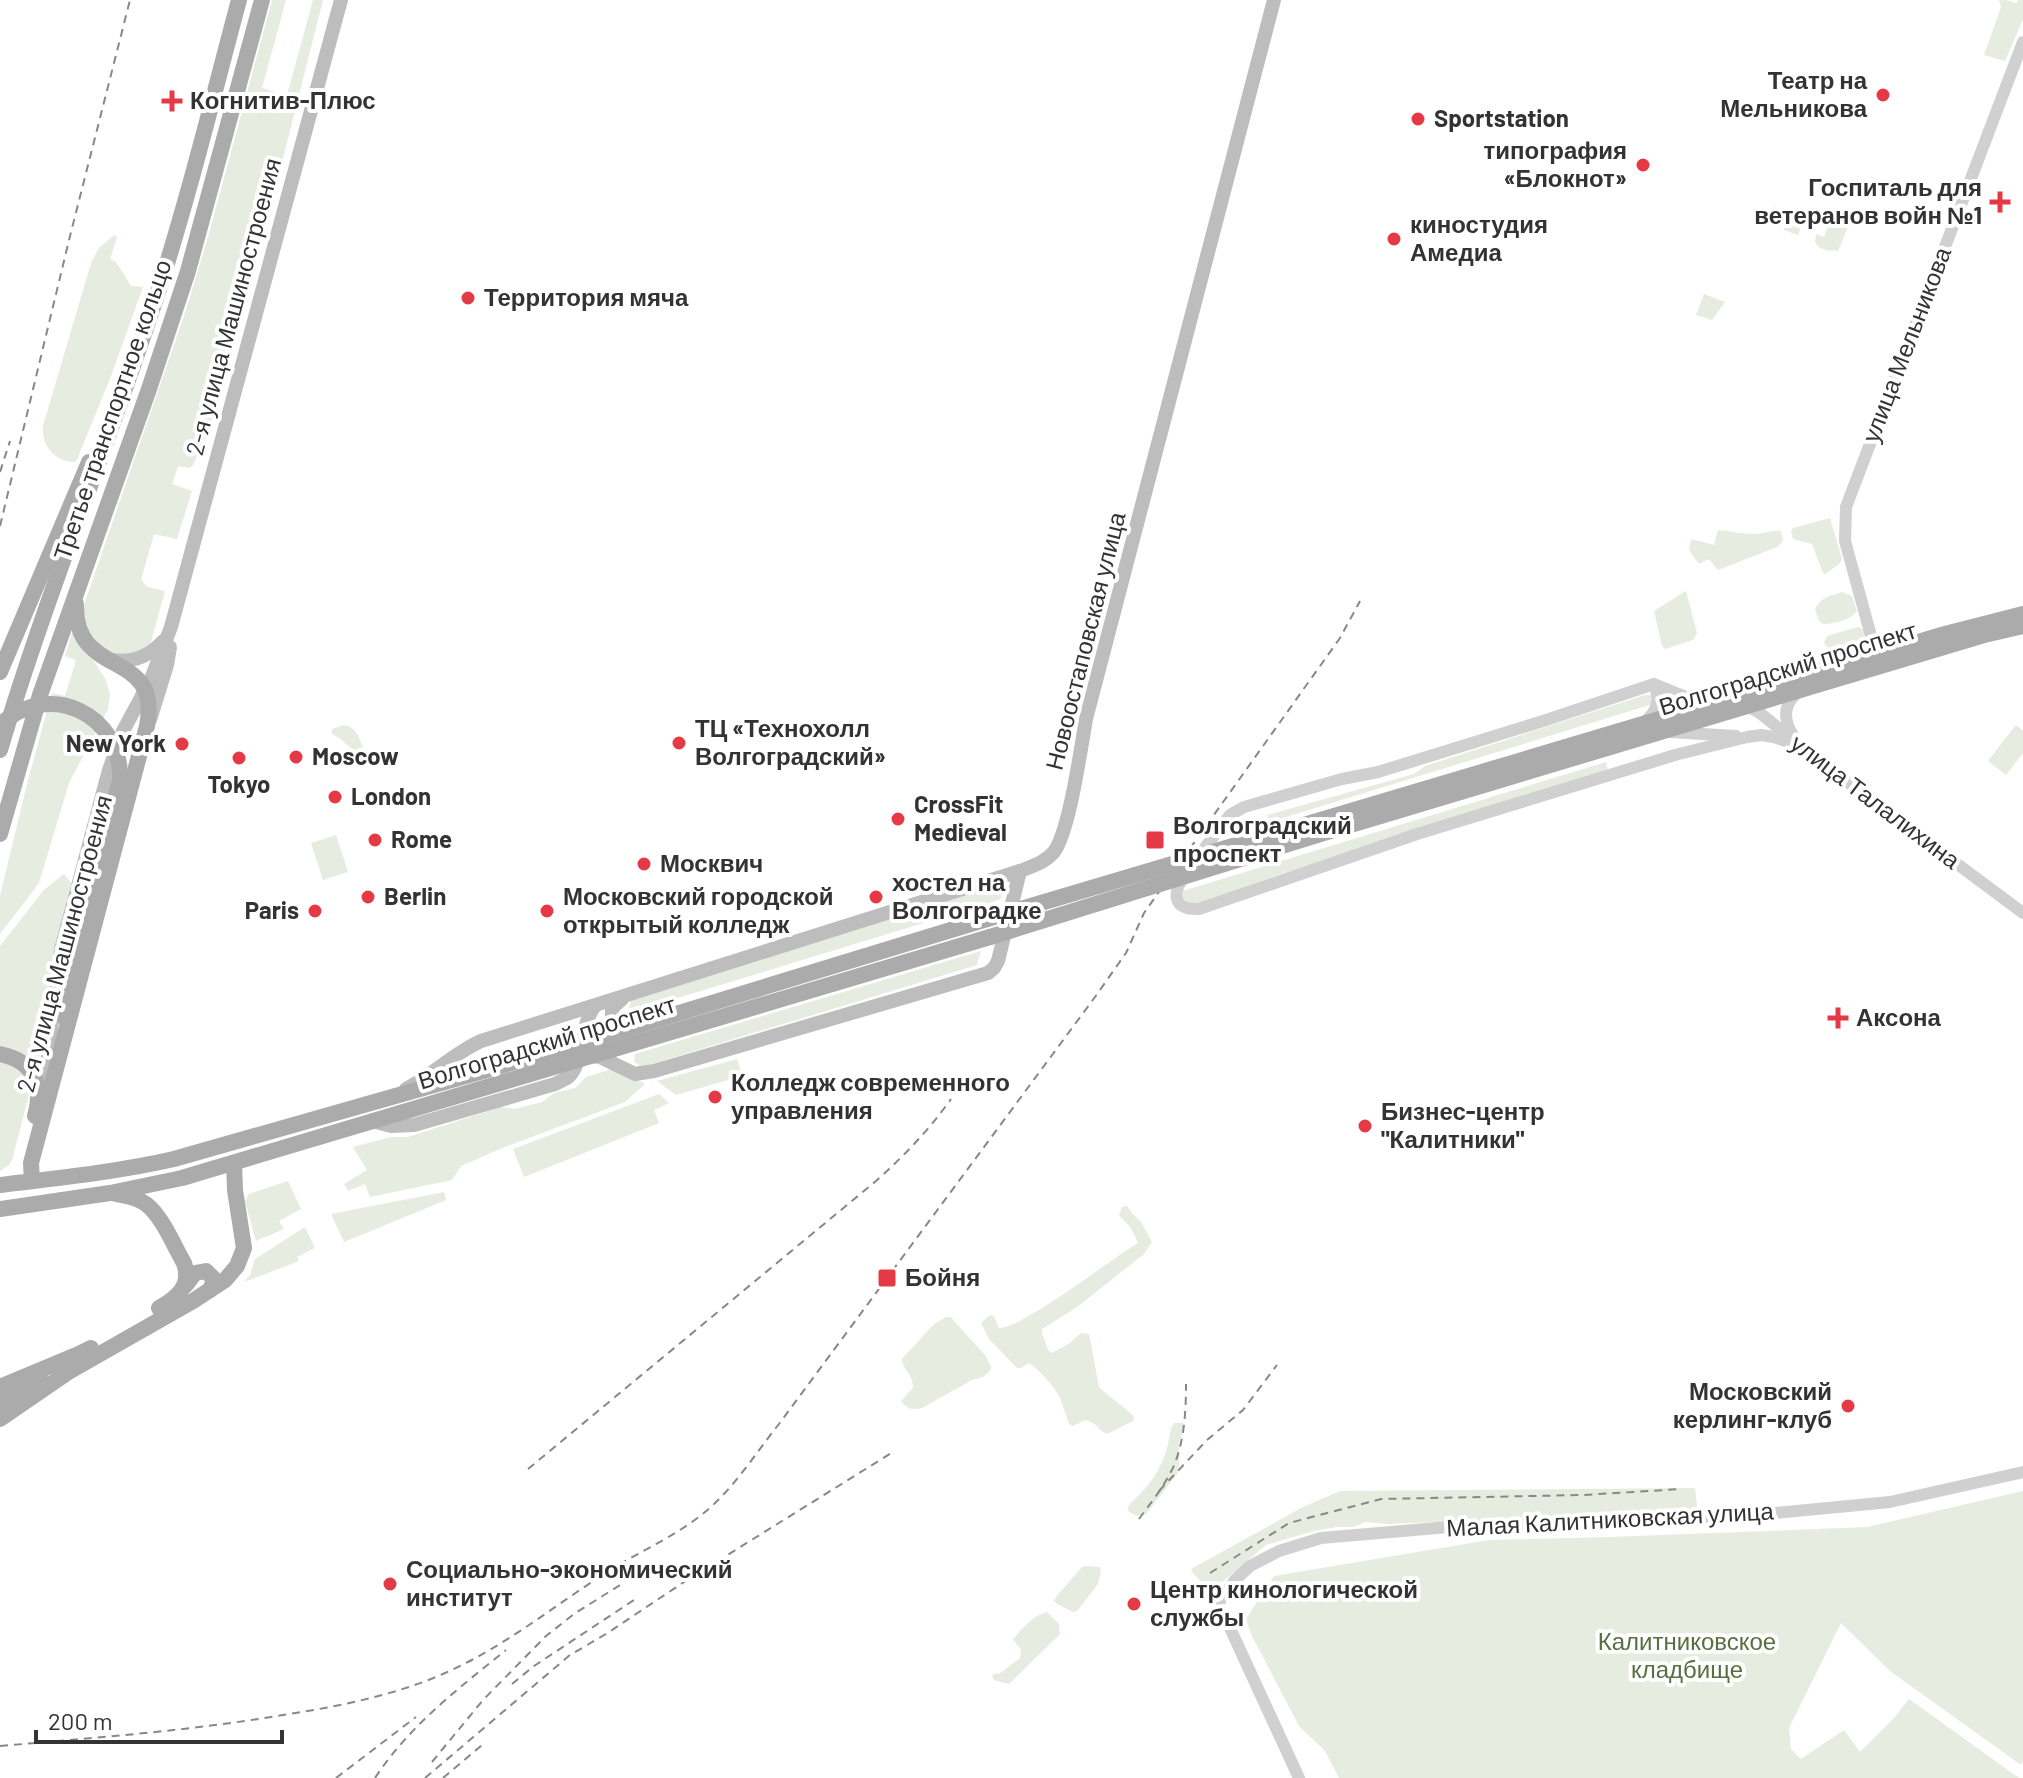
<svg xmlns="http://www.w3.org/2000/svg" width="2023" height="1778" font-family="Barlow,sans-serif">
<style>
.green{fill:#e6ecdf}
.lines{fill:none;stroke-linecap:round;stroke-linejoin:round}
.tertiary{stroke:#d0d0d0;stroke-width:12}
.secondary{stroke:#bdbdbd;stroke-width:14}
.primary{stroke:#ababab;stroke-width:16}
.rail{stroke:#888;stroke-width:2;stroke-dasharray:8 6;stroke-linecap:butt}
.primary-bridge{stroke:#ababab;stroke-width:16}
.poi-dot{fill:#e63946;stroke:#fff;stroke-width:3}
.labels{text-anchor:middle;stroke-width:8;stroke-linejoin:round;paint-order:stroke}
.poi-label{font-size:24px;font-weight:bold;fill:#333;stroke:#fff;text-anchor:start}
.street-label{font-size:24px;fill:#333;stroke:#fff}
.park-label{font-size:24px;fill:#56703f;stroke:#fff}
</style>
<rect width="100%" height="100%" fill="#fff"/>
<g class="green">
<path d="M 272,0 L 286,0 L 262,88 L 287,95 L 313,0 L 323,0 L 250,289 C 233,307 229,317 224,342 L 230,352 L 211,426 L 193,465 L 190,468 L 178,466 L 172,484 L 192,491 L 177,539 L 154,534 L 141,580 L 148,587 L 165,591 L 149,649 L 144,653 L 110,656 L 92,644 L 83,613 L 85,602 L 187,307 L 210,230 Z"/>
<path d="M 1999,0 L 2006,0 L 2016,3 L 2018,0 L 2023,0 L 2023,19 L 2005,61 L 1984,55 L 2001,7 Z"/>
<path d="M 1774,206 L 1787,211 L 1786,216 L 1789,217 L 1791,213 L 1804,218 L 1798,235 L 1784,230 L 1785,226 L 1782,225 L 1781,228 L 1767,223 Z"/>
<path d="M 1831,211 L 1836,213 L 1840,211 L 1849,214 L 1852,217 L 1838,251 L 1833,250 L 1829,251 L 1820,248 L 1815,242 L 1816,234 L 1824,237 L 1830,222 L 1823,219 L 1825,213 Z"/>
<path d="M 114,235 L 117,237 L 110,259 L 116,262 L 131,286 L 143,287 L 111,376 L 76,462 C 56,463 41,446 43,426 L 91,263 L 99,248 Z"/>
<path d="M 1704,294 L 1725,302 L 1712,320 L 1696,315 Z"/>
<path d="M 1830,518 L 1842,559 L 1839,564 L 1825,574 L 1823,573 L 1812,544 L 1793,539 L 1791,531 L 1793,528 Z"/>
<path d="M 1718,530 C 1730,531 1742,534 1754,534 C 1764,534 1771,530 1781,531 L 1783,541 L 1777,547 L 1718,570 L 1709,559 L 1699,564 L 1689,550 L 1691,539 L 1714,545 Z"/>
<path d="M 1686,591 L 1697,633 L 1693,640 L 1665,649 L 1662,646 L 1654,611 Z"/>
<path d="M 1842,592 L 1852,596 L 1857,611 C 1851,620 1834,624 1823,624 L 1819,621 L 1815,609 C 1821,597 1830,596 1842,592 Z"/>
<path d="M 1858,627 L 1864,630 L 1866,640 L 1863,647 C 1845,652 1837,660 1824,643 L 1827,636 Z"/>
<path d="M 73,629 L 106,680 L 110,695 L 108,709 L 69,783 L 39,883 L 0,934 L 0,896 L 28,780 L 52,693 L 65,696 L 76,660 L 65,656 Z"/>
<path d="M 1645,695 L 1651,695 L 1653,704 L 1270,822 L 1267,815 L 1414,774 L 1425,766 Z"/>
<path d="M 344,725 C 360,728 361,745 366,758 C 356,756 345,740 332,734 L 332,729 Z"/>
<path d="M 2016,725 L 2023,731 L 2023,753 L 2006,775 L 1988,761 Z"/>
<path d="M 1606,762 L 1608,771 L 1281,874 L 1195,905 L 1189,903 L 1182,898 L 1183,891 Z"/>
<path d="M 336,835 L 348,872 L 323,880 L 311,843 Z"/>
<path d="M 64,874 L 71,883 L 54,948 L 41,1049 L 36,1070 L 0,1048 L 0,946 L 44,890 Z"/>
<path d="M 999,885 L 1003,887 C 1003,893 1002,896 999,900 L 635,1011 L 629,1008 L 631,1001 Z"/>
<path d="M 981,951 L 977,965 L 642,1067 L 634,1062 L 635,1054 Z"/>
<path d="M 0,1059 L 8,1060 L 30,1080 L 29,1095 L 12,1160 L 9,1165 L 0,1171 Z"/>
<path d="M 737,1059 L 742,1076 L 676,1095 L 657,1081 Z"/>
<path d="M 615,1068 L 645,1084 L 625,1102 L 507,1146 L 461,1166 L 452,1180 L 370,1197 L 365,1184 L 348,1191 L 344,1184 L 367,1170 L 353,1147 L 391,1137 L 408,1137 L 501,1107 L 514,1109 L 542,1102 L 554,1093 L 575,1088 L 586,1077 Z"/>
<path d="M 659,1094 L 669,1103 L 654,1110 L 659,1123 L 524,1177 L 513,1149 Z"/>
<path d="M 288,1181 L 301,1209 L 279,1221 L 284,1229 L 256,1241 L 245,1201 L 249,1194 Z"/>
<path d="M 444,1192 L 446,1200 L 344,1242 L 331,1214 Z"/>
<path d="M 1127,1206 L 1132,1213 L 1141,1222 L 1152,1242 L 1144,1254 L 1077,1307 L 1042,1329 L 1042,1333 L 1048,1350 L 1052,1353 L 1070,1343 L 1081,1333 L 1089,1334 L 1099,1387 C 1110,1398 1123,1405 1134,1417 L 1133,1421 L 1107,1434 C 1096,1429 1100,1424 1085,1420 L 1073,1426 L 1069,1424 C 1066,1415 1063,1407 1060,1398 C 1057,1389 1038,1369 1029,1363 L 1021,1368 L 1017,1368 L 989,1339 L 981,1323 L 990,1315 L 994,1316 L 999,1328 C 1023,1328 1111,1259 1138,1243 L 1131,1228 L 1119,1215 L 1122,1207 Z"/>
<path d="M 305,1227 L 315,1248 L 297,1257 L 299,1261 L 244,1282 L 250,1275 L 255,1259 Z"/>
<path d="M 946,1317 L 951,1317 L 954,1321 L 985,1355 L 991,1367 L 990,1371 L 983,1377 L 972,1380 L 922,1408 C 911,1410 907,1409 901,1401 L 913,1388 C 913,1372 903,1372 902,1359 L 934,1324 Z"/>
<path d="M 1174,1423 L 1183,1423 C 1184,1431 1181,1436 1179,1444 C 1178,1455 1181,1463 1177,1474 L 1146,1514 L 1137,1516 L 1129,1512 L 1128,1508 L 1130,1504 C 1149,1486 1159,1474 1167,1448 C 1170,1439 1169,1430 1174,1423 Z"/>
<path d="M 1695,1488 L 1698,1514 L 1685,1512 L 1388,1524 L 1365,1522 L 1354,1527 L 1336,1527 L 1314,1531 L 1266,1545 L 1214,1589 C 1206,1587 1194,1577 1191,1569 L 1303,1507 L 1340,1491 Z"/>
<path d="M 2023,1491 L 2023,1761 L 2021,1765 L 1890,1671 L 1841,1623 L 1789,1728 L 1791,1749 L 1801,1759 L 1844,1730 L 1860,1752 L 1894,1718 L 1909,1699 L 2019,1778 L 1339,1778 L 1325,1751 L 1299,1726 L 1251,1634 L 1246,1619 L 1274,1576 L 1489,1540 L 1610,1537 L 1867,1527 Z"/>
<path d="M 1086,1566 L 1100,1567 L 1101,1571 L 1098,1584 L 1077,1611 L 1073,1612 L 1057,1604 L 1054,1601 L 1056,1597 L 1082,1567 Z"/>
<path d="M 1047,1612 L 1059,1624 L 1060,1634 L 1009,1684 L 994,1680 L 992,1676 L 995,1673 L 999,1674 L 1020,1658 L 1021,1650 L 1013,1639 C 1023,1628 1032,1616 1047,1612 Z"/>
</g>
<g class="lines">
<g class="tertiary">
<path d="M 1876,654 L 1845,541 L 1846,507 L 2023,42"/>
<path d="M 1745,705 L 1760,713 L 1815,758 L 2023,913"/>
<path d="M 1643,723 C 1657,712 1661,701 1654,684"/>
<path d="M 1670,732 L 1736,736"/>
<path d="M 1794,737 C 1783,720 1782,704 1800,691"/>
<path d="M 1198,857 L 1230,815 L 1244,807 L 1342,779 L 1378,772 L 1543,721 L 1654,684 L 1686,697 L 1715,701"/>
<path d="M 1185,875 C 1172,893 1172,910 1199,909 L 1417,834 L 1675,755 L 1747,737 L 1761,735 L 1774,737 L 1802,747"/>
<path d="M 1299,1778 L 1230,1628 L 1217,1605 L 1235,1580 L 1250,1566 L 1279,1551 L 1321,1538 L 1449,1527 L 1754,1515 L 1890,1502 L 2023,1472"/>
</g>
<g class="secondary">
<path d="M 111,660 C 132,663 149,657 163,641"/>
<path d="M 150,720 L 167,665 L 170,647"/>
<path d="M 622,999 L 612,1008 L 612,1016 L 622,1023 L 639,1025"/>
<path d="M 591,1056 L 600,1057 L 635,1074 L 654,1071 L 988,973 L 994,968 L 998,961 L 1020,871"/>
<path d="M 406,1089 C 433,1075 454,1053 481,1041 L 1020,871 C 1032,866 1044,863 1053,853 C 1069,835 1081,747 1086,719 L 1274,0"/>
<path d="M 39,1099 L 46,1072 L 61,949 L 109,770 L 123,731 L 151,679 L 171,627 L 341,0"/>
<path d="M 372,1121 L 391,1126 L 414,1125 L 555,1084 C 559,1082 563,1080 567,1078 C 584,1066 579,1026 595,1006"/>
</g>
<g class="primary">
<path d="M 0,672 L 89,462"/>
<path d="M 0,750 C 46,595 108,446 158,292 C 189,196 213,97 239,0"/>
<path d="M 1314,822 L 1945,634 L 2023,614"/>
<path d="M 0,834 L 40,695 L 149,389 L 188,271 L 262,0"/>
<path d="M 1317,835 L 1984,635 L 2023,626"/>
<path d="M 64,1017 L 64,988 L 72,954"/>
<path d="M 0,1054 C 34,1061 44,1085 35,1116"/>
<path d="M 32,1181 L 31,1163 L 147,726 C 162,647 74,681 76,604"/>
<path d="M 0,1185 C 58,1178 117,1172 174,1159 L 571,1046 L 987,919"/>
<path d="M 116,1194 C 126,1196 137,1197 146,1204 C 162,1216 174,1246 184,1263 C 192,1286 177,1298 159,1308"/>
<path d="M 0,1209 L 110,1193 L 182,1178 L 990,937"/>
<path d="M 186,1285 L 195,1273 L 206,1271 L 213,1278 L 213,1283 L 210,1290"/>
<path d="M 0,1387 L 79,1354 L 91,1348"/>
<path d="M 0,1403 L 42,1382"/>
<path d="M 0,1419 L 70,1371 L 193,1301 L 225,1280 L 237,1266 L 244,1248 L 235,1190 L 234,1163"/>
</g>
<g class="rail">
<path d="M 0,472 L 10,441"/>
<path d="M 0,526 L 70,236 L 130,0"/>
<path d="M 528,1469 L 876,1181 C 905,1155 928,1131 951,1099"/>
<path d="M 1159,1491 L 1207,1440 L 1243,1410 L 1277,1365"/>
<path d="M 1139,1519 C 1149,1505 1160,1492 1168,1477 C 1184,1451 1186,1414 1186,1384"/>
<path d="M 1210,1573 L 1289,1523 L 1381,1499 L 1583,1495 L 1682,1489"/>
<path d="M 512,1684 L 534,1666 L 637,1598"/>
<path d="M 0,1746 C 93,1738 186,1731 277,1716 C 341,1706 406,1694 464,1664 C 512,1640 556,1605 601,1576 C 635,1553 674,1538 705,1512 C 734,1488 755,1454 779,1424 L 1095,997 L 1126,953 L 1144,913 L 1340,638 L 1360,601"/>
<path d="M 432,1762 L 483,1700 L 546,1636 L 574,1614 L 620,1585"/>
<path d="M 336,1778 L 416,1717"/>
<path d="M 375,1778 C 409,1726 459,1688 506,1650"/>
<path d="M 425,1778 L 570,1655 L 606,1634 L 684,1582 L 893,1452"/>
<path d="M 443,1778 L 482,1745"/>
</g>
<g class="primary-bridge">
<path d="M 0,725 C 49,679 123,714 120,781 L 72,954"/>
<path d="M 987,919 L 1314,822"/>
<path d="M 990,937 L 1317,835"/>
</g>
</g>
<g class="poi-dot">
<circle cx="1883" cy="95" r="8"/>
<path d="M168 89h8v8h8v8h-8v8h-8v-8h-8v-8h8z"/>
<circle cx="1418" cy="119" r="8"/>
<circle cx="1643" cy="165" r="8"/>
<path d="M1996 190h8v8h8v8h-8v8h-8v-8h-8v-8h8z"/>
<circle cx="1394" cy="239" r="8"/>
<circle cx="468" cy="298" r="8"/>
<circle cx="679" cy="743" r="8"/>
<circle cx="182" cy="744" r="8"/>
<circle cx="296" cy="757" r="8"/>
<circle cx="239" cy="758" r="8"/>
<circle cx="335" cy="797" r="8"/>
<circle cx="898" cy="819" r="8"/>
<circle cx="375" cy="840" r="8"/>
<rect x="1145" y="830" width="20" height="20" rx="4"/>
<circle cx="644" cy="864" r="8"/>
<circle cx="368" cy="897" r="8"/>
<circle cx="876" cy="897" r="8"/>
<circle cx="315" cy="911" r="8"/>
<circle cx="547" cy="911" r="8"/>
<path d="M1834 1006h8v8h8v8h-8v8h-8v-8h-8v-8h8z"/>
<circle cx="715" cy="1097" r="8"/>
<circle cx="1365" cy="1126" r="8"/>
<rect x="877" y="1268" width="20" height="20" rx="4"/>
<circle cx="1848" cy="1406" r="8"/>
<circle cx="390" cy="1584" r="8"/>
<circle cx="1134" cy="1604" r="8"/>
</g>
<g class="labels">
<g class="poi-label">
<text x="1867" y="89" text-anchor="end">Театр на<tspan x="1867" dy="28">Мельникова</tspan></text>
<text x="190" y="109">Когнитив-Плюс</text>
<text x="1434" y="127">Sportstation</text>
<text x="1627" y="159" text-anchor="end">типография<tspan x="1627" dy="28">«Блокнот»</tspan></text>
<text x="1982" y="196" text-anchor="end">Госпиталь для<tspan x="1982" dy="28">ветеранов войн №1</tspan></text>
<text x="1410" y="233">киностудия<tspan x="1410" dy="28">Амедиа</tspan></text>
<text x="484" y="306">Территория мяча</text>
<text x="695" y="737">ТЦ «Технохолл<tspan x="695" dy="28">Волгоградский»</tspan></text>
<text x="166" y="752" text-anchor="end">New York</text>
<text x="312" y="765">Moscow</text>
<text x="239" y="793" text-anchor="middle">Tokyo</text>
<text x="351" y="805">London</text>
<text x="914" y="813">CrossFit<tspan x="914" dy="28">Medieval</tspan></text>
<text x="1173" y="834">Волгоградский<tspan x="1173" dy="28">проспект</tspan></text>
<text x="391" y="848">Rome</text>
<text x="660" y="872">Москвич</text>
<text x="892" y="891">хостел на<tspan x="892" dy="28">Волгоградке</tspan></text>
<text x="384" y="905">Berlin</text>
<text x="563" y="905">Московский городской<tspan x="563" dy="28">открытый колледж</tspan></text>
<text x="299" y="919" text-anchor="end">Paris</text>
<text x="1856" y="1026">Аксона</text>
<text x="731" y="1091">Колледж современного<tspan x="731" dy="28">управления</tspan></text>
<text x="1381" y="1120">Бизнес-центр<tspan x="1381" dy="28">"Калитники"</tspan></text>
<text x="905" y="1286">Бойня</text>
<text x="1832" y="1400" text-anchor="end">Московский<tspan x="1832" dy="28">керлинг-клуб</tspan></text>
<text x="406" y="1578">Социально-экономический<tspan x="406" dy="28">институт</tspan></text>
<text x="1150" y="1598">Центр кинологической<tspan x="1150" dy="28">службы</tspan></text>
</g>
<g class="street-label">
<text transform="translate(234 307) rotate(-75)" y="8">2-я улица Машиностроения</text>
<text transform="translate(1907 345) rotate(-69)" y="8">улица Мельникова</text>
<text transform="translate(113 410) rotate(-71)" y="8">Третье транспортное кольцо</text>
<text transform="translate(1086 641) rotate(-76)" y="8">Новоостаповская улица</text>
<text transform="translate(1788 669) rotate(-17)" y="8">Волгоградский проспект</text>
<text transform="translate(1875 802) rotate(37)" y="8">улица Талалихина</text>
<text transform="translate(65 944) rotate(-75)" y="8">2-я улица Машиностроения</text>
<text transform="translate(547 1043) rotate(-17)" y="8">Волгоградский проспект</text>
<text transform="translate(1610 1520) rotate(-3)" y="8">Малая Калитниковская улица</text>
</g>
<g class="park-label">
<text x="1687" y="1650">Калитниковское<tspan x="1687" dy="28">кладбище</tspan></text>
</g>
</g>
<path d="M36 1730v12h246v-12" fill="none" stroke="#333333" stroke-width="4"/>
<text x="48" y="1730" font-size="24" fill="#333333" stroke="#ffffff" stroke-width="6" paint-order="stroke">200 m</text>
</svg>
